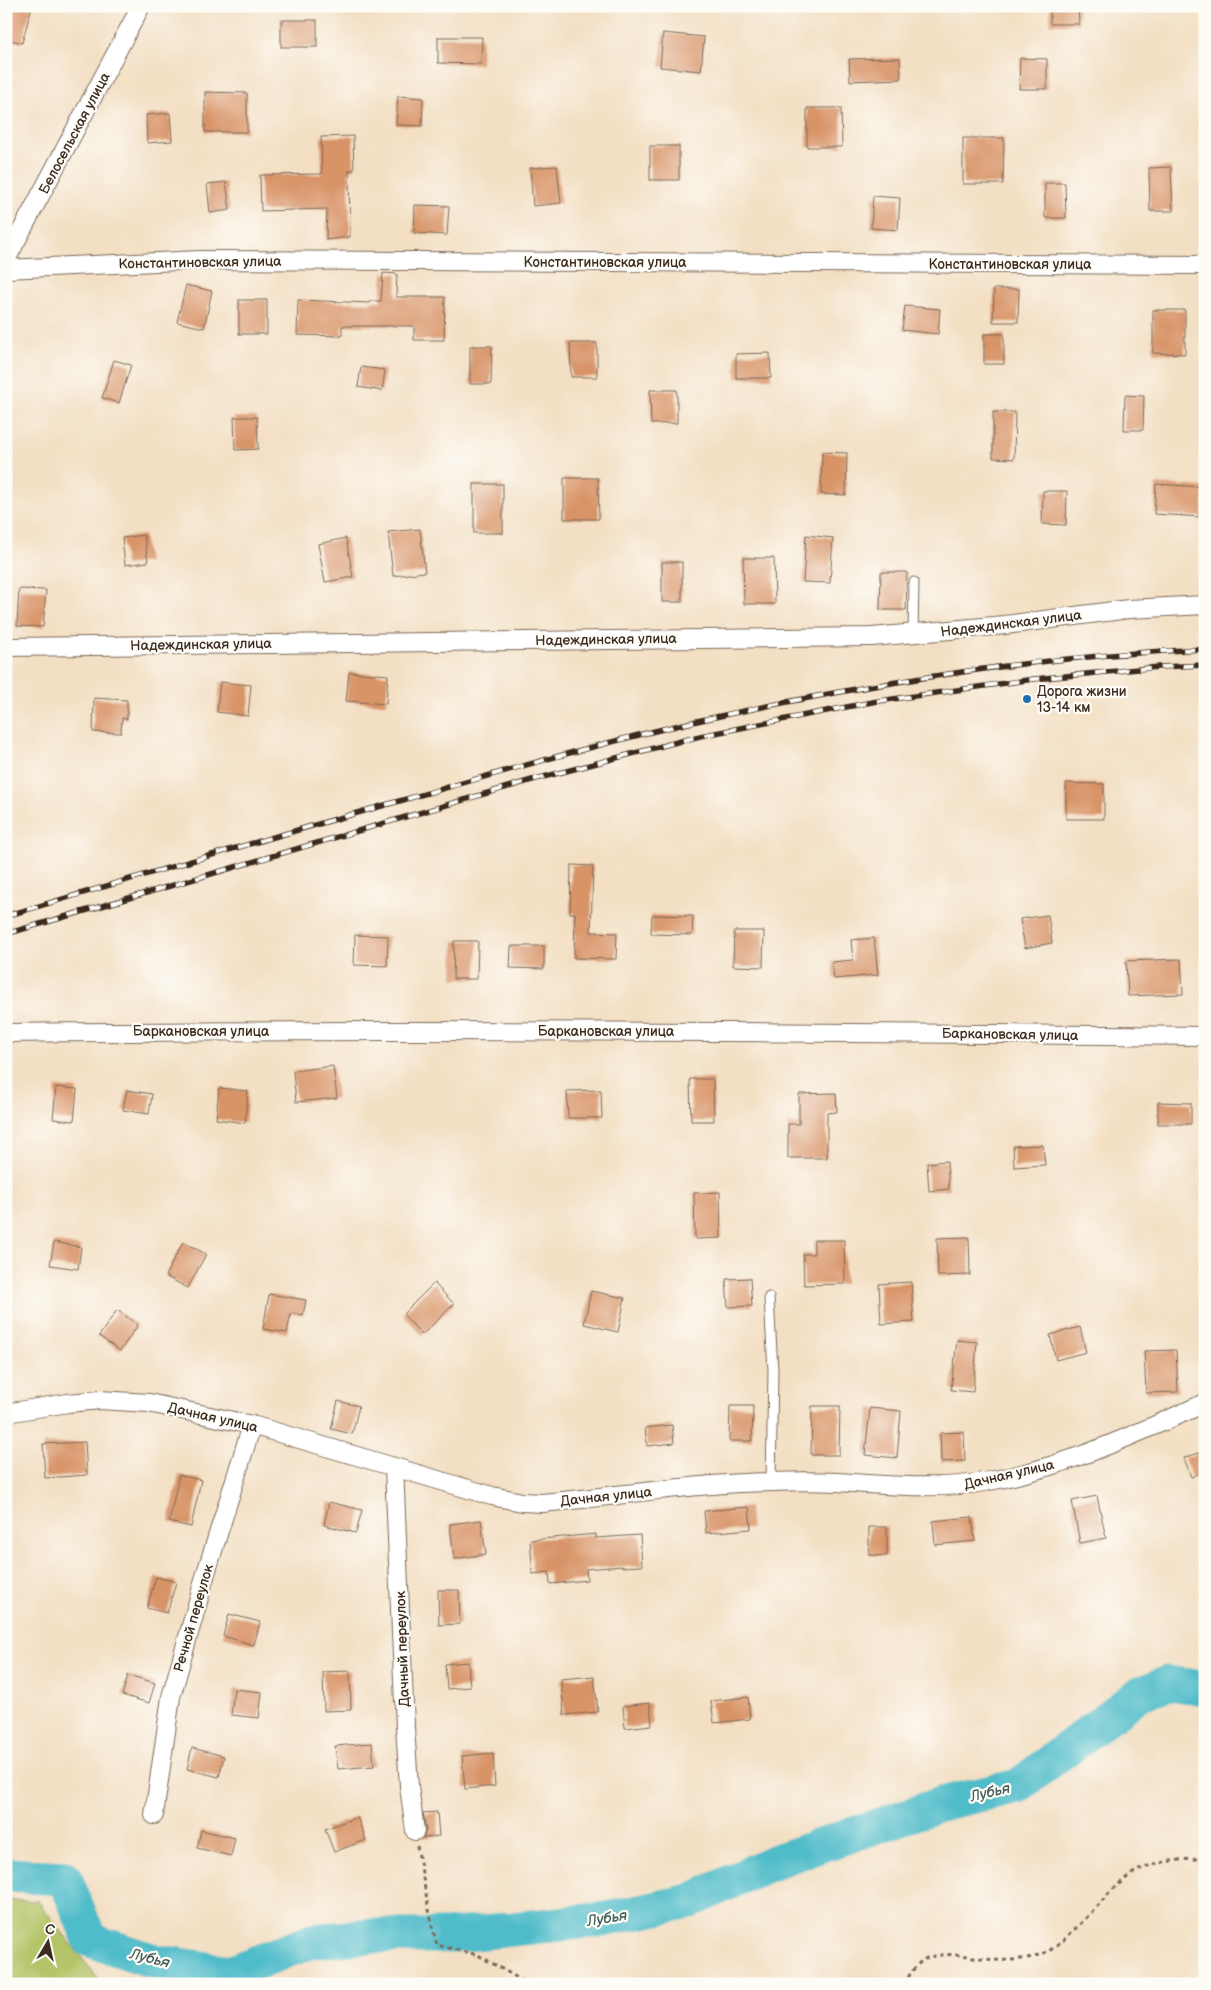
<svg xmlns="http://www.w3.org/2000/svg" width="1211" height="1990" font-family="'Balsamiq Sans',sans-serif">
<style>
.green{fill:#b4c569;stroke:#787844}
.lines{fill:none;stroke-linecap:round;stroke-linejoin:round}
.river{stroke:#4fbcc9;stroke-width:35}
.building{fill:#d89366}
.service-casing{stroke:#7b6958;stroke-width:11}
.minor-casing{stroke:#7b6958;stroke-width:20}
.path{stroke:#7b6958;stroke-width:3;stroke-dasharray:4 4;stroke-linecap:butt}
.service{stroke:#fff;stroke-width:9}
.minor{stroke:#fff;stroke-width:18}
.rail-casing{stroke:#3b2a1e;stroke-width:5.5}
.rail{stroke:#fdfcf7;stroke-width:4;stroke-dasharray:11;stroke-linecap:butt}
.poi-dot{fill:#1f6fb2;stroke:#fdfcf7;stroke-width:2}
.labels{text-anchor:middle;stroke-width:4.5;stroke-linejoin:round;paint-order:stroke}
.street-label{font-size:14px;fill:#3b2a1e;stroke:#fdfcf7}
.poi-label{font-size:14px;fill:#3b2a1e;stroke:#fdfcf7;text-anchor:start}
.water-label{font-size:15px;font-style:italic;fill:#425d5a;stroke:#fdfcf7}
</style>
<rect width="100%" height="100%" fill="#fdfcf7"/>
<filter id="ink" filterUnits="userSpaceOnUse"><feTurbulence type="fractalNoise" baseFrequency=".02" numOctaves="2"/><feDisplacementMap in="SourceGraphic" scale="10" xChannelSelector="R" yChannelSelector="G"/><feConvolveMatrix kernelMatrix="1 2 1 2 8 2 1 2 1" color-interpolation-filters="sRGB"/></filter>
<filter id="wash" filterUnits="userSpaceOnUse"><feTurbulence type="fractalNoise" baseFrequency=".0096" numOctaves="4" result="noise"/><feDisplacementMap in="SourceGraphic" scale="20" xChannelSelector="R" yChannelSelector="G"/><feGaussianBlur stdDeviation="1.12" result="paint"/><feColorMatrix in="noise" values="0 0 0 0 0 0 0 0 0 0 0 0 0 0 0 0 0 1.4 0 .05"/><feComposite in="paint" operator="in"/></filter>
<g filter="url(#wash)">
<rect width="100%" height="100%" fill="#f3dfc3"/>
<path class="green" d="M 6,1900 L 38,1901 L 102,1984 L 6,1984 Z"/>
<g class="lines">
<path class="river" d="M 6,1875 L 65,1878 L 90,1940 L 157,1962 L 232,1972 L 312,1941 L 371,1936 L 447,1936 L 607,1919 L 690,1901 L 773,1862 L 944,1803 L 1018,1786 L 1139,1694 L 1167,1683 L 1205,1688"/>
</g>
<g id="blocks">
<g class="building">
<path d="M 6,6 L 32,6 L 22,43 L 6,39 Z"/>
<path d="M 1050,6 L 1078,6 L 1079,24 L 1050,24 Z"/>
<rect x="281" y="20" width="36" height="27"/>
<path d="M 663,33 L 704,37 L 701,71 L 660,67 Z"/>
<path d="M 438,37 L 482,37 L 481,64 L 438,63 Z"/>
<path d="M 900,58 L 901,79 L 850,81 L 849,59 Z"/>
<path d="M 1020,58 L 1047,59 L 1047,89 L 1019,89 Z"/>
<path d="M 205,92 L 247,93 L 247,132 L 205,132 Z"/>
<path d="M 398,96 L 423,98 L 422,126 L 396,125 Z"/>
<path d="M 807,108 L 841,108 L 842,147 L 807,147 Z"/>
<path d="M 170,113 L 172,141 L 147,143 L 146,115 Z"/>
<path d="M 353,136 L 354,170 L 349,170 L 350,237 L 326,240 L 327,209 L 261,211 L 260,175 L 322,174 L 321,137 Z"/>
<path d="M 963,138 L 1004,138 L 1003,184 L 963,184 Z"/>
<rect x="650" y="146" width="29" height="34"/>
<path d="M 557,166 L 561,203 L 533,206 L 530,168 Z"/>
<path d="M 1171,167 L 1173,211 L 1150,211 L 1149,168 Z"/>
<path d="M 226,182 L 230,210 L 210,213 L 207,184 Z"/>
<path d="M 1045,183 L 1065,183 L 1066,218 L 1045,218 Z"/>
<path d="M 873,196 L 900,198 L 898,230 L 871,228 Z"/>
<path d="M 415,205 L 449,206 L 447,235 L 414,233 Z"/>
<path d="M 383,273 L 397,274 L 396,297 L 445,297 L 444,340 L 414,340 L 414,326 L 342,326 L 342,336 L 297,335 L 298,300 L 370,303 L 370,301 L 381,301 Z"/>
<path d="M 186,285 L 212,291 L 204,328 L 177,322 Z"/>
<path d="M 994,289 L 1019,289 L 1018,322 L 993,322 Z"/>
<rect x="239" y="300" width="28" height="34"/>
<path d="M 905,306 L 940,309 L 938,334 L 902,330 Z"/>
<path d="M 1153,310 L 1185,310 L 1185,354 L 1153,353 Z"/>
<rect x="984" y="334" width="20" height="30"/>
<path d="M 570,343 L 597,343 L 597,377 L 571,377 Z"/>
<path d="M 470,346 L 492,346 L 491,384 L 470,384 Z"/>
<path d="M 770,353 L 771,378 L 736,378 L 736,354 Z"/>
<path d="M 114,360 L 131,365 L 119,403 L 102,398 Z"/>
<path d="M 361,367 L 385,370 L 382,391 L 358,387 Z"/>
<path d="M 650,390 L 677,390 L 677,423 L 651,424 Z"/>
<path d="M 1125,395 L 1144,396 L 1143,430 L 1124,430 Z"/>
<path d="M 993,412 L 1015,412 L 1014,459 L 993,458 Z"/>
<path d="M 234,417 L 257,417 L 258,449 L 235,450 Z"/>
<path d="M 822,452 L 847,453 L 846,495 L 821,494 Z"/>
<path d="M 564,478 L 598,478 L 599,519 L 564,519 Z"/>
<rect x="474" y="484" width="29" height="49"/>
<path d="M 1156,484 L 1204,487 L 1202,517 L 1154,514 Z"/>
<path d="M 1043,491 L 1067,491 L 1066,525 L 1042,524 Z"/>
<path d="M 420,529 L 425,572 L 393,576 L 388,532 Z"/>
<path d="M 144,535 L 148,562 L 125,565 L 122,538 Z"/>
<path d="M 806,535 L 833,538 L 830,583 L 803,582 Z"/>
<path d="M 346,538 L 353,577 L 325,582 L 318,544 Z"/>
<path d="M 743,558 L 774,558 L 775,604 L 744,604 Z"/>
<rect x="662" y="562" width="20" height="40"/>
<path d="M 881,572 L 907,572 L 906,610 L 880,610 Z"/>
<path d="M 19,589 L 46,590 L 43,627 L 17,626 Z"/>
<path d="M 349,672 L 388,675 L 386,704 L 346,701 Z"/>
<path d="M 220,682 L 251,685 L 248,716 L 217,712 Z"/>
<path d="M 94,698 L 127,700 L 127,719 L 122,718 L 121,733 L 93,732 Z"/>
<path d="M 1066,783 L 1104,784 L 1104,819 L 1066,819 Z"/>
<path d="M 571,865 L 593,866 L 591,932 L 617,933 L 616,959 L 574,958 L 575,913 L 570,913 Z"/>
<path d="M 652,915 L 693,916 L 692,935 L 651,934 Z"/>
<path d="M 1048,915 L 1052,943 L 1025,948 L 1020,919 Z"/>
<path d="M 734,931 L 764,931 L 763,967 L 733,966 Z"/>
<path d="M 355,935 L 388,936 L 387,966 L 354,965 Z"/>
<path d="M 874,938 L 878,975 L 834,979 L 832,962 L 853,960 L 851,940 Z"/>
<path d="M 454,941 L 478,941 L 477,979 L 453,979 Z"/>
<path d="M 511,946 L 544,946 L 544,969 L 510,968 Z"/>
<path d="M 1181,959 L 1183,994 L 1128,996 L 1126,961 Z"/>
<path d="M 333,1066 L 337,1098 L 296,1102 L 293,1071 Z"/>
<path d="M 690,1079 L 713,1079 L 714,1121 L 691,1121 Z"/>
<path d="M 56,1087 L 77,1089 L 74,1121 L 53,1119 Z"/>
<path d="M 219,1088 L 248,1091 L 245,1123 L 216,1119 Z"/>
<path d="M 127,1090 L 152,1094 L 149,1114 L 123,1110 Z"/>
<path d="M 601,1090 L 602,1118 L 568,1118 L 567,1091 Z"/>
<path d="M 836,1093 L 837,1112 L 827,1113 L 827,1158 L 788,1158 L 788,1124 L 799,1124 L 799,1094 Z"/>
<path d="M 1158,1102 L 1191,1103 L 1191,1124 L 1158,1124 Z"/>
<path d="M 1043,1145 L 1045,1165 L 1014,1167 L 1013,1146 Z"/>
<path d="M 947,1161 L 949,1189 L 929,1191 L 927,1163 Z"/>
<path d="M 720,1192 L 721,1238 L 695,1239 L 694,1193 Z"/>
<path d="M 969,1237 L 970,1275 L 938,1276 L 937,1238 Z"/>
<path d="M 814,1240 L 844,1240 L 845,1284 L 804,1285 L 803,1254 L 814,1254 Z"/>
<path d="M 54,1242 L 81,1247 L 78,1269 L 50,1265 Z"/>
<path d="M 183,1242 L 206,1254 L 188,1288 L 165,1276 Z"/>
<path d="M 750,1278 L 752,1306 L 728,1307 L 726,1279 Z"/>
<path d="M 911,1282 L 914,1322 L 881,1324 L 879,1284 Z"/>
<path d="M 434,1283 L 454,1304 L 422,1335 L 403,1314 Z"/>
<path d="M 591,1291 L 625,1298 L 618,1332 L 584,1324 Z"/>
<path d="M 269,1294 L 306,1300 L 303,1315 L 291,1313 L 287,1333 L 263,1329 Z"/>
<path d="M 117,1310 L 138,1325 L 120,1351 L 99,1336 Z"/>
<path d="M 1080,1327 L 1086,1352 L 1056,1360 L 1050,1335 Z"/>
<path d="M 957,1340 L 977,1342 L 973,1392 L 951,1390 Z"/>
<path d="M 1176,1350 L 1178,1392 L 1146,1393 L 1144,1351 Z"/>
<path d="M 338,1401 L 359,1406 L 352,1434 L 331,1429 Z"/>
<path d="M 730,1406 L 753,1406 L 752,1441 L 729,1441 Z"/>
<path d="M 812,1406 L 840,1406 L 839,1455 L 811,1455 Z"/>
<path d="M 870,1408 L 901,1411 L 897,1458 L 865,1455 Z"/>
<path d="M 672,1425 L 674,1443 L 647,1446 L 645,1428 Z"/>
<path d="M 964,1432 L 965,1461 L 941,1462 L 940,1433 Z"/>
<path d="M 85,1442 L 87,1475 L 45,1478 L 43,1444 Z"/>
<path d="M 1205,1451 L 1205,1471 L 1191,1477 L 1184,1458 Z"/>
<path d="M 179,1475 L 201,1480 L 191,1527 L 169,1522 Z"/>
<path d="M 1097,1496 L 1106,1538 L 1080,1543 L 1072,1501 Z"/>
<path d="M 329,1502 L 362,1510 L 356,1533 L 324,1525 Z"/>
<path d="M 749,1507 L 751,1529 L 706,1533 L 704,1511 Z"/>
<path d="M 972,1517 L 975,1541 L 935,1545 L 933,1521 Z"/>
<path d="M 481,1520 L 486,1554 L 454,1559 L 450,1524 Z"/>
<path d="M 869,1527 L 887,1527 L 887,1556 L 869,1555 Z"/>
<path d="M 596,1534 L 596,1538 L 640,1535 L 642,1566 L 622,1567 L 622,1566 L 586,1569 L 587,1580 L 550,1584 L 549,1572 L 533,1574 L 530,1540 Z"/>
<path d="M 156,1577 L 176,1582 L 167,1613 L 147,1608 Z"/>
<path d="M 438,1590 L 459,1590 L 460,1624 L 439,1625 Z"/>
<path d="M 229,1614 L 260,1622 L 254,1645 L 223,1636 Z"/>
<path d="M 468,1662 L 470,1687 L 447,1689 L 445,1664 Z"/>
<path d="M 350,1671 L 351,1710 L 324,1711 L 323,1672 Z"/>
<path d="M 128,1675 L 155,1683 L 149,1703 L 122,1695 Z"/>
<path d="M 594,1676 L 598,1712 L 564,1715 L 561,1679 Z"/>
<path d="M 234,1689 L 262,1692 L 259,1718 L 231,1715 Z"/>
<path d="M 748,1697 L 750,1719 L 714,1723 L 711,1701 Z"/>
<path d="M 650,1703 L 652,1725 L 625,1728 L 623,1706 Z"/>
<path d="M 372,1743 L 374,1766 L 338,1769 L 335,1746 Z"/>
<path d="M 192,1748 L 224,1756 L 219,1777 L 187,1769 Z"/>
<path d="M 493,1753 L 495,1786 L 465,1789 L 462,1756 Z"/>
<path d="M 437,1812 L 439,1836 L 423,1838 L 426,1830 L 423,1813 Z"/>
<path d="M 357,1817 L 366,1840 L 334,1852 L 325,1829 Z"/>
<path d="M 201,1830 L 235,1838 L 231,1856 L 197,1848 Z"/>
</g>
</g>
</g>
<g filter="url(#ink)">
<use href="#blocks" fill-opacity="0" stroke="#7b6958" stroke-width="1"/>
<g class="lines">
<defs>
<g id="service">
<path d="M 913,634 L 914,582"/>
<path d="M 769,1297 L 773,1371 L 771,1482"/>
</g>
<g id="minor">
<path d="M 6,260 L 141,6"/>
<path d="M 6,269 L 200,260 L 1205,265"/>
<path d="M 6,647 L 872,637 L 1005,625 L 1129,609 L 1205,605"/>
<path d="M 6,1033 C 406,1029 805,1032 1205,1036"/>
<path d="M 6,1413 L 68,1403 L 100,1400 L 149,1403 L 252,1425 L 492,1496 L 522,1502 L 543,1503 C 619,1496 696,1483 773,1482 C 794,1481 816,1481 837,1482 C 886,1485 936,1490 984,1482 C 1061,1469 1134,1435 1205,1403"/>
<path d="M 394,1467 L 405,1727 L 409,1786 L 415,1831"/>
<path d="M 154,1815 L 171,1697 L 206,1573 L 252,1425"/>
</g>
</defs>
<use href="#service" class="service-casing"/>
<use href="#minor" class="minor-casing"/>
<g class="path">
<path d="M 417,1846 L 432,1926 L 437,1945 L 478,1955 L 528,1984"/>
<path d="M 904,1984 C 910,1974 918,1960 930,1957 C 951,1951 974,1958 995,1960 C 1010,1961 1030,1959 1044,1953 C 1057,1948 1069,1935 1079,1925 C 1095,1910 1108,1892 1125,1879 C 1146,1861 1179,1859 1205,1859"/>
</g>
<use href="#service" class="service"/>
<use href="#minor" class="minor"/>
<defs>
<g id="rail">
<path d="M 6,916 C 140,876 275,836 410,798 C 505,771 601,743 697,721 C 863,684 1034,656 1205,649"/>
<path d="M 6,934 L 532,780 L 700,736 L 872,702 L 1034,679 L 1159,667 L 1205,665"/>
</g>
</defs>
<use href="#rail" class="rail-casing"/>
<use href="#rail" class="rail"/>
</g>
</g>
<circle class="poi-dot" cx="1027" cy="699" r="5"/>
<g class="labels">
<g class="street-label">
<text transform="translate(74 133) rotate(-62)" y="5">Белосельская улица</text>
<text transform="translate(200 262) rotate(-1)" y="5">Константиновская улица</text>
<text x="605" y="267">Константиновская улица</text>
<text x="1010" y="269">Константиновская улица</text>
<text transform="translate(1011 623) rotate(-7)" y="5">Надеждинская улица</text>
<text transform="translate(606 639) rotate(-1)" y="5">Надеждинская улица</text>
<text transform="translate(201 644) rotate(-1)" y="5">Надеждинская улица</text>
<text x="201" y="1036">Баркановская улица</text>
<text x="606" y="1036">Баркановская улица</text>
<text transform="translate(1010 1034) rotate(1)" y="5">Баркановская улица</text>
<text transform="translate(213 1417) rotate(13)" y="5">Дачная улица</text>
<text transform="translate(1009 1474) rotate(-13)" y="5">Дачная улица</text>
<text transform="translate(606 1496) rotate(-6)" y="5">Дачная улица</text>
<text transform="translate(193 1618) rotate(-74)" y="5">Речной переулок</text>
<text transform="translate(402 1649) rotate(-92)" y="5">Дачный переулок</text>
</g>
<g class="poi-label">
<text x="1037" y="696">Дорога жизни<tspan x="1037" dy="16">13-14 км</tspan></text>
</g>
<g class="water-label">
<text transform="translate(990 1792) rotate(-13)" y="5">Лубья</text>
<text transform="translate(607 1918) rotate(-9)" y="5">Лубья</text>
<text transform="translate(150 1958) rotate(14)" y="5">Лубья</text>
</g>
</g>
<rect width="1211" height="1990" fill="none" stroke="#fdfcf7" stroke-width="25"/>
<g transform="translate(48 1942) rotate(9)" stroke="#fdfcf7" stroke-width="4" paint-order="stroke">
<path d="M0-4L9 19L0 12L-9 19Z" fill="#3b2a1e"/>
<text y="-8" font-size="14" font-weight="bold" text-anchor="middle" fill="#3b2a1e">С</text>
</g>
</svg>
